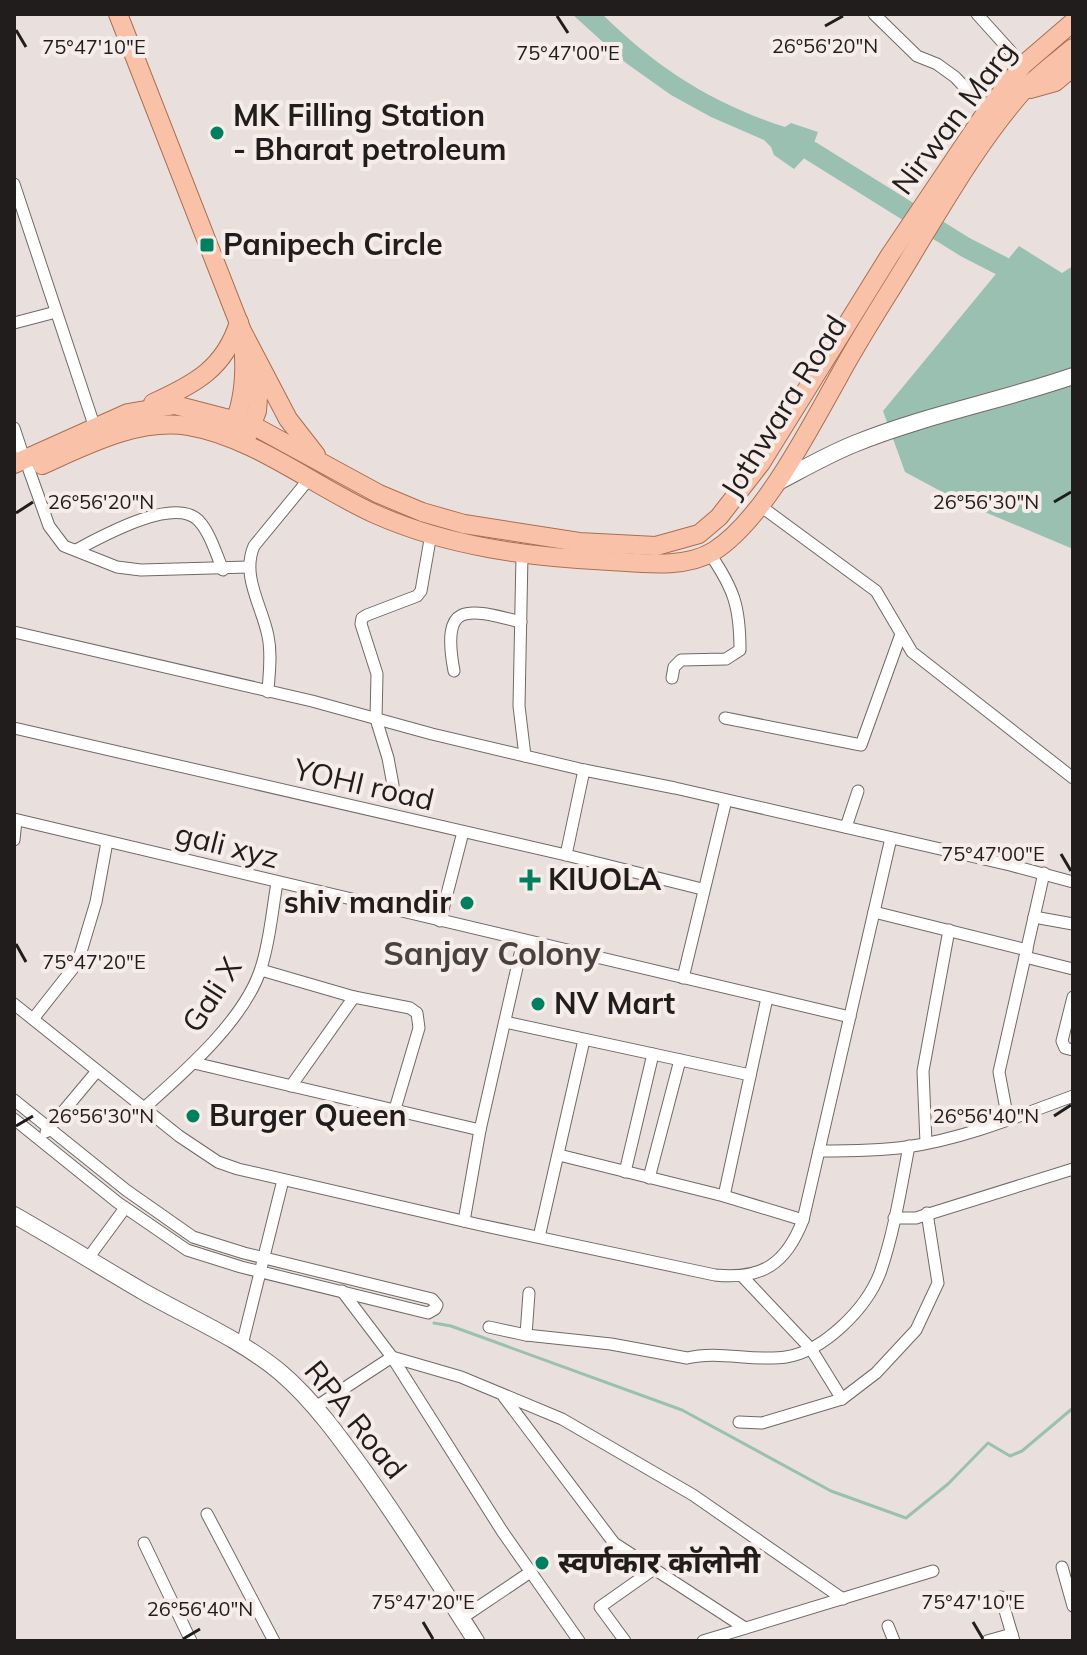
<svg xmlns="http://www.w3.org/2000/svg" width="1087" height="1655" font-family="Mulish,'Noto Sans Devanagari',sans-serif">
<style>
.water{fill:#99c0b0}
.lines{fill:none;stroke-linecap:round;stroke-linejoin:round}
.stream{stroke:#99c0b0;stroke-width:3}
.river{stroke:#99c0b0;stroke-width:20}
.street-casing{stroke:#706965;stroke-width:13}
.secondary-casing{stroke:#706965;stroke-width:18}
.primary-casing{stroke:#aa6e51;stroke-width:20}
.street{stroke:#fff;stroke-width:11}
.secondary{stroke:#fff;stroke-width:16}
.primary{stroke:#f9c2a8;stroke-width:18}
.ticks{fill:none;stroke:#201d1c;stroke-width:3}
.poi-dot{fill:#018060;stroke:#f6edea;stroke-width:3}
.labels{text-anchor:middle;stroke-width:8;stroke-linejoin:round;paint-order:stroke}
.poi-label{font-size:30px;font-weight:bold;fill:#201d1c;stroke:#f6edea;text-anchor:start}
.street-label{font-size:30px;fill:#201d1c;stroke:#f6edea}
.neighbourhood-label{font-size:32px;font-weight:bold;fill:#48423f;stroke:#f6edea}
.ticks-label{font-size:20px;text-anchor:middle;fill:#201d1c;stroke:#f6edea;stroke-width:8;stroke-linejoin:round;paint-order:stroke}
</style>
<rect width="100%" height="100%" fill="#e9e0dd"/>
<g class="water">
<path d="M 572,14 L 602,14 C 657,68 711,103 785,127 L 791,123 L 818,132 L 811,151 L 794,169 L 774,155 L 771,147 L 764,140 L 711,117 L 671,95 L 626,63 Z"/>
<path d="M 1019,246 L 1062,273 L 1073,266 L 1073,549 L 961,502 L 905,472 L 883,411 Z"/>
</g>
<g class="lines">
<path class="stream" d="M 434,1323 L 451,1326 L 682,1410 L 831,1491 L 906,1518 L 948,1484 L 988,1443 L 1010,1456 L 1022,1451 L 1073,1408"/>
<path class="river" d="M 811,151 L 965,247 L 1002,266"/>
<defs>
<g id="street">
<path d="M 874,14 L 917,56 L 937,64 L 955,77 L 987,111"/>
<path d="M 977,14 L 1023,65"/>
<path d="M 14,184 L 95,428"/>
<path d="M 14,323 L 56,312"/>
<path d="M 14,428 L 25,461"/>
<path d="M 29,470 L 49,526 L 64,546 L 117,567 L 141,570 L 248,567"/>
<path d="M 759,505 L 876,591 L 912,652 L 1073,778"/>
<path d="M 76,550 C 101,537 173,496 198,520 C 210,532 216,554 223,570"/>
<path d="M 522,555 L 519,706 L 525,756"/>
<path d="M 14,632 L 312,701 L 432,734 L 584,770 L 675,788 L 1010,865 L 1073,882"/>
<path d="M 454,671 C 441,601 466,608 521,622"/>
<path d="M 672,678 L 674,667 L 681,660 L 726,659 L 740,650 C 740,607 734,589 710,554"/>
<path d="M 268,692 C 269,673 272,655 268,636 C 262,606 241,576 254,546 L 309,479"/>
<path d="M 725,718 L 861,745 L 901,634"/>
<path d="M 14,728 L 566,855 L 702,889"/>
<path d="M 393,785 L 388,758 L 376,719 L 377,674 L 361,624 L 362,618 L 367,615 L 417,596 L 421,591 L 431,534"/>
<path d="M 14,819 L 850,1017"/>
<path d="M 846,827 L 858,791"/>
<path d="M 14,840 L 16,820"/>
<path d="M 566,855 L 584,770"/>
<path d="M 874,912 L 1027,950"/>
<path d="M 1034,917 L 1073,924"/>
<path d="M 440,921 L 463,832"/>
<path d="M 1025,957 L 1073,969"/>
<path d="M 261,970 L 354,997 L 410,1008 L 417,1013 L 419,1028 L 395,1109"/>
<path d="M 683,978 L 726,800"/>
<path d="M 1073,997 L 1062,1041 L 1065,1048 L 1073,1050"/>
<path d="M 14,1004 L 179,1136 L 218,1162 L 238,1169 L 476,1224 L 715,1275 C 762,1280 786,1264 803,1220 L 891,838"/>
<path d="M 33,1019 L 78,962 L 96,902 L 107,842"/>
<path d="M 505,1022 L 750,1075"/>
<path d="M 194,1063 L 480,1130"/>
<path d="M 291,1086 L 354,997"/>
<path d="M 14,1100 L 126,1190 L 193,1237 L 244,1253 L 432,1299 L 437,1305 L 435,1309 L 428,1313 L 241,1267 L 187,1250 L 117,1202 L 14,1119"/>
<path d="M 144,1108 C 183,1073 245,1020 261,968 C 270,941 272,911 277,883"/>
<path d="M 1008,1120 L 999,1072 L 1044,873"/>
<path d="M 46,1132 L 97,1071"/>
<path d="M 926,1143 L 923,1071 L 949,930"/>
<path d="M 819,1151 C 848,1151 877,1151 906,1147 C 963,1139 1019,1116 1073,1096"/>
<path d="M 559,1155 L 724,1196 L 803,1220"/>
<path d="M 625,1172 L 653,1054"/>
<path d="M 649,1178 L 680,1060"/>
<path d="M 724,1196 L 767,998"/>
<path d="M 894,1218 L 916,1218 L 1073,1169"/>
<path d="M 464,1221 L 480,1130 L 523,941"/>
<path d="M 539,1237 L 584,1040"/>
<path d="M 89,1257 L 125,1208"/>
<path d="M 742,1276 L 811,1349 L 842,1399"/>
<path d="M 342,1291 L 392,1357 L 502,1531 L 579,1641"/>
<path d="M 489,1327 L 526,1335 L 611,1344 L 687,1358 C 719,1350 753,1362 786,1357 C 824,1351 866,1309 880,1273 C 894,1233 901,1188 909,1146"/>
<path d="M 526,1335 L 529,1293"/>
<path d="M 242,1345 L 283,1180"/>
<path d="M 504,1397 L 614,1543 L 745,1628"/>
<path d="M 314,1408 L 392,1357 L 461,1377 L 562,1419 L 693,1495 L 843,1599"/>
<path d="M 739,1422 L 762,1423 L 842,1399 L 876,1373 L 916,1330 L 938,1283 L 927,1213"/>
<path d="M 207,1514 L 274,1641"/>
<path d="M 144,1543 L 191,1641"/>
<path d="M 1062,1567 L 1073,1606"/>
<path d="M 1001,1597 L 1014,1641"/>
<path d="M 462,1618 L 529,1573"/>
<path d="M 888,1626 L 894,1641"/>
<path d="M 625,1641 L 600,1607 L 654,1569"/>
<path d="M 703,1641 L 933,1571"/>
<path d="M 987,1641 L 1012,1634"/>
</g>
<g id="secondary">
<path d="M 776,483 C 801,470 827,455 854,444 C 925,415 1001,401 1073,376"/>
<path d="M 14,1215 C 58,1240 101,1267 144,1292 C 190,1318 240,1339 280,1372 C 313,1400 341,1439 366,1474 C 405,1529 440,1585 476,1641"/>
</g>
<g id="primary">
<path d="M 118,14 L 242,331 L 288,419 L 316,455"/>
<path d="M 1030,89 L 1055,82 L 1073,67"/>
<path d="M 153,403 C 195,384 225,368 239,322"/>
<path d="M 231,430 C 245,402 246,372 243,342"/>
<path d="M 248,434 L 257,411 L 260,370"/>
<path d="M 14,464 L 128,413 L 175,405 L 252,425 L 379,494 L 422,512 L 464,524 L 579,542 L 656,546 L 699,534 L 719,517 L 761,463 L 890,255 L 987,111 L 1023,65 L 1073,22"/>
<path d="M 42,465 C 87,445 138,418 189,426 C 254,437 315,487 375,514 C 449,547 530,557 610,561 C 643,563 685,569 714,551 C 764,519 809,429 838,378 C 860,337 886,298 910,258 C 944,202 979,141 1022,92 C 1037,76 1056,62 1073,48"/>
</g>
</defs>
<use href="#street" class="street-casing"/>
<use href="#secondary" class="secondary-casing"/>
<use href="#primary" class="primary-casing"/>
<use href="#street" class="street"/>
<use href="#secondary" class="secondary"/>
<use href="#primary" class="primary"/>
</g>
<path class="ticks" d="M 557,16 L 568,33M 825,26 L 843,16M 16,30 L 26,47M 1054,502 L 1071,492M 16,513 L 33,502M 1061,854 L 1071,871M 16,944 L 26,962M 1054,1116 L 1071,1105M 16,1126 L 33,1116M 423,1622 L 433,1639M 973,1622 L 983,1639M 183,1639 L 200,1629"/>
<g class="poi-dot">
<circle cx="217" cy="133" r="8"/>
<rect x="199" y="237" width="16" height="16" rx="4"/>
<path d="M526 868h8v8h8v8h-8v8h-8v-8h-8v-8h8z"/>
<circle cx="467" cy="903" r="8"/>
<circle cx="538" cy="1004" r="8"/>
<circle cx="193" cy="1116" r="8"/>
<circle cx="542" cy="1563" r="8"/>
</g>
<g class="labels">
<g class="poi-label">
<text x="233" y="126">MK Filling Station<tspan x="233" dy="34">- Bharat petroleum</tspan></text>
<text x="223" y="255">Panipech Circle</text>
<text x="548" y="890">KIUOLA</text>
<text x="451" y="913" text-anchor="end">shiv mandir</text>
<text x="554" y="1014">NV Mart</text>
<text x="209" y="1126">Burger Queen</text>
<text x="558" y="1573">स्वर्णकार कॉलोनी</text>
</g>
<g class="street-label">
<text transform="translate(954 118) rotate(-53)" y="10">Nirwan Marg</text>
<text transform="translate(784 407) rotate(-58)" y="10">Jothwara Road</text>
<text transform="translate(364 785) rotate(13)" y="10">YOHI road</text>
<text transform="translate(227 846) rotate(14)" y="10">gali xyz</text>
<text transform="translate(212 995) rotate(-57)" y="10">Gali X</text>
<text transform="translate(355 1420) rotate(51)" y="10">RPA Road</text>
</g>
<g class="neighbourhood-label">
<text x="492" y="965">Sanjay Colony</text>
</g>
</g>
<g class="ticks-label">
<text x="825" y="53">26°56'20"N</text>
<text x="94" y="54">75°47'10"E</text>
<text x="568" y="60">75°47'00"E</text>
<text x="986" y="509">26°56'30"N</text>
<text x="101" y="509">26°56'20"N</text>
<text x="993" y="861">75°47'00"E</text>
<text x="94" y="969">75°47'20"E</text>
<text x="986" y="1123">26°56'40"N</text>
<text x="101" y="1123">26°56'30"N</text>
<text x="423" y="1609">75°47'20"E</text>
<text x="973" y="1609">75°47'10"E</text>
<text x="200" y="1616">26°56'40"N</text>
</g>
<rect width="1087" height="1655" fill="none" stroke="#201d1c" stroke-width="32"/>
</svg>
